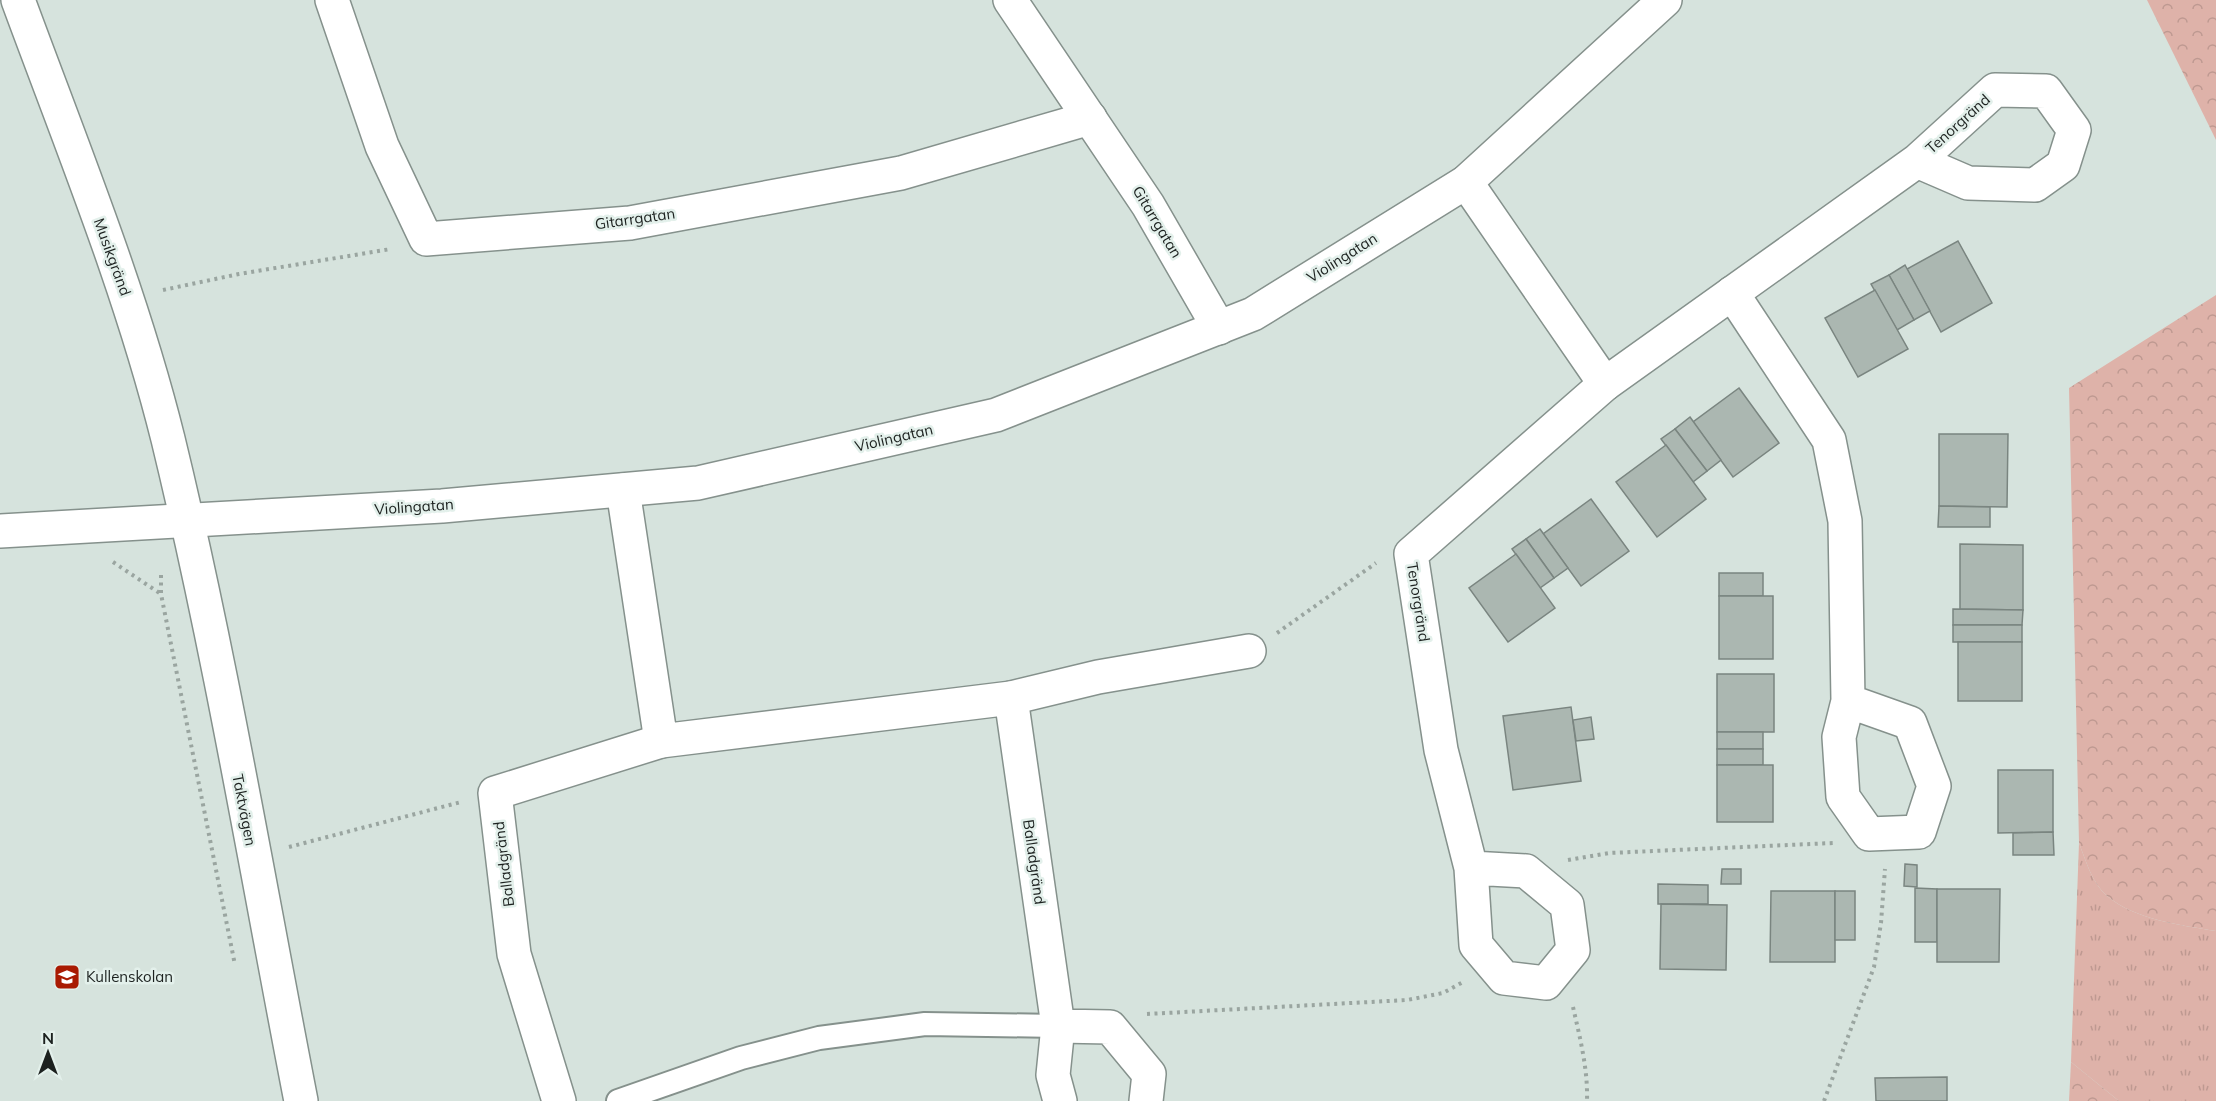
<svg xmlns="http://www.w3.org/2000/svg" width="2216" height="1101" font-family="Mulish,sans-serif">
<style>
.grass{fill:url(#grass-tufts)}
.forest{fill:url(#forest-crowns)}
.building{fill:#abb7b1;stroke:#7a8580;stroke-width:1.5}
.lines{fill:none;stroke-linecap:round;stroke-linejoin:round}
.lane-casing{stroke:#85918c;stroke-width:26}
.street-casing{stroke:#85918c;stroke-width:36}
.path{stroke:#9aa5a0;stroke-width:4;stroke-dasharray:3 4.5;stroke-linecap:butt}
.lane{stroke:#fff;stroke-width:22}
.street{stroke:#fff;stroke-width:33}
.labels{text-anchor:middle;stroke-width:5;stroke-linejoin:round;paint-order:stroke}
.street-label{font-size:15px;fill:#1c211f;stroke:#e3f0eb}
.poi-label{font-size:15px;fill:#1c211f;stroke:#e3f0eb;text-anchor:start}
</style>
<defs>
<pattern id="grass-tufts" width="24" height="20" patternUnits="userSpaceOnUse" patternTransform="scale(1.5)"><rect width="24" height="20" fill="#deb2a9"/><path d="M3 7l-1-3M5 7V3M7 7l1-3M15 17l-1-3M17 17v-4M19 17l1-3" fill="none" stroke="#be9991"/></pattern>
<pattern id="forest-crowns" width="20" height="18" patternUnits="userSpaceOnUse" patternTransform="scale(1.5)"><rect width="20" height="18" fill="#deb2a9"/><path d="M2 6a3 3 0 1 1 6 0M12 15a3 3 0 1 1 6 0" fill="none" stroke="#be9991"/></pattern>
</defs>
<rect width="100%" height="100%" fill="#d6e3dd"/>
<path class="grass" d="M 2079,843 C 2086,861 2092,883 2107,896 C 2136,920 2180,925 2216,931 L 2216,1101 L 2119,1101 L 2071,1062 Z"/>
<g class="forest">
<path d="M 2147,0 L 2216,0 L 2216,140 Z"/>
<path d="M 2216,295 L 2216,931 C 2180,925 2136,920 2107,896 C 2092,883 2086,861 2079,843 L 2069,388 Z"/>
<path d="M 2071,1062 L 2119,1101 L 2069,1101 Z"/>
</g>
<g class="building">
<path d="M 1958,241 L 1992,303 L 1941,332 L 1907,269 Z"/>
<path d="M 1905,265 L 1930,311 L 1914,320 L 1889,275 Z"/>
<path d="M 1889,275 L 1914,320 L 1897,330 L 1871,284 Z"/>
<path d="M 1875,290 L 1908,349 L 1858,377 L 1825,318 Z"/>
<path d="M 1739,388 L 1779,443 L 1733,477 L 1693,422 Z"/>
<path d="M 1690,417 L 1721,460 L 1707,471 L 1675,429 Z"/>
<path d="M 1675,429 L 1707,471 L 1693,482 L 1661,439 Z"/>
<path d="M 1939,434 L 2008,434 L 2007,507 L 1939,506 Z"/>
<path d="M 1666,445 L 1706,499 L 1657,537 L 1616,482 Z"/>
<path d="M 1591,499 L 1629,551 L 1581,586 L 1543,534 Z"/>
<path d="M 1939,506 L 1990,507 L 1990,527 L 1938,527 Z"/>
<path d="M 1540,529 L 1568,568 L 1554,578 L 1526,539 Z"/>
<path d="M 1526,539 L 1554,578 L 1540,588 L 1512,549 Z"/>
<path d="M 1960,544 L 2023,545 L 2023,610 L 1960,609 Z"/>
<path d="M 1516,554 L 1555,608 L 1508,642 L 1469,588 Z"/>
<rect x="1719" y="573" width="44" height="23"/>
<rect x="1719" y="596" width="54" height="63"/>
<path d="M 1953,609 L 2023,610 L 2022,625 L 1953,625 Z"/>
<rect x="1953" y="625" width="69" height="17"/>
<rect x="1958" y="642" width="64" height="59"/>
<rect x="1717" y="674" width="57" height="58"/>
<path d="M 1571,707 L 1581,781 L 1513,790 L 1503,716 Z"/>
<path d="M 1591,717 L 1594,739 L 1576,741 L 1573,720 Z"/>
<rect x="1717" y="732" width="46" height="17"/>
<rect x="1717" y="749" width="46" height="16"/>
<rect x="1717" y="765" width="56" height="57"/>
<path d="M 1998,770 L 2053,770 L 2053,832 L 1998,833 Z"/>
<path d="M 2053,832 L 2054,855 L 2013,855 L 2013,833 Z"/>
<path d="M 1905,864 L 1917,865 L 1917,887 L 1904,886 Z"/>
<path d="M 1722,869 L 1741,869 L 1741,884 L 1721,884 Z"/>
<path d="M 1658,884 L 1708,885 L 1708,904 L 1658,904 Z"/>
<path d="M 1915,888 L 1937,889 L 1937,942 L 1915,942 Z"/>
<path d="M 1937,889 L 2000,889 L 1999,962 L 1937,962 Z"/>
<path d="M 1771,891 L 1835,891 L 1835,962 L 1770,962 Z"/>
<rect x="1835" y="891" width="20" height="49"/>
<path d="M 1661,904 L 1727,905 L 1726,970 L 1660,969 Z"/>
<path d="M 1947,1077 L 1947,1101 L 1876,1101 L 1875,1078 Z"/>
</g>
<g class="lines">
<defs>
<path id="lane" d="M 618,1101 L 741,1058 L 819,1038 L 925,1024 L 1058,1026"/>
<g id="street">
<path d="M 18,0 C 71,144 131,290 168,439 C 221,657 258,880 301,1101"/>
<path d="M 332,0 L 382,146 L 426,239 L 630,223 L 901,173 L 1090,118"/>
<path d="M 1010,0 L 1148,205 L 1219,328"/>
<path d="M 1466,182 L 1605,384 L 1917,161 L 1995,90 L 2046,91 L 2074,130 L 2063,165 L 2035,185 L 1968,183 L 1917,161"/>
<path d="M 1732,293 L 1829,440 L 1845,521 L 1848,701 L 1910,723 L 1934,786 L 1919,832 L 1869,834 L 1843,797 L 1839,737 L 1848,701"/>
<path d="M 623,490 L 661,741 L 1011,698 L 1058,1026 L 1110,1027 L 1149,1074 L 1146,1101"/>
<path d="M 0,531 L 442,506 L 698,483 L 996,415 L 1253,314 L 1466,182 L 1665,0"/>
<path d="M 1011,698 L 1098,677 L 1249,651"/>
<path d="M 1471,868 L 1476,945 L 1504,978 L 1546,983 L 1573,950 L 1567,905 L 1526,871 L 1471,868 L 1441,750 L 1411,554 L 1605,384"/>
<path d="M 1058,1026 L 1053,1075 L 1060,1101"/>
<path d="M 559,1101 L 514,954 L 495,793 L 661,741"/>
</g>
</defs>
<use href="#lane" class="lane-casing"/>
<use href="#street" class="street-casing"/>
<g class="path">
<path d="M 163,290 L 239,274 L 391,249"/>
<path d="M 113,562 L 161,594"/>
<path d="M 161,575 L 161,594 L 235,965"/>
<path d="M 1277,633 L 1376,563"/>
<path d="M 289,847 L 461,802"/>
<path d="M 1568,860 L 1609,853 L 1833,843"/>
<path d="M 1573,1007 C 1580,1038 1588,1069 1587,1101"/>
<path d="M 1147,1014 L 1407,1000 L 1443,993 L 1463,982"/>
<path d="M 1824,1101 L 1874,967 L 1881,923 L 1885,869"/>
</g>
<use href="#lane" class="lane"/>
<use href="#street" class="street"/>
</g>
<defs>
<symbol id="school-square" viewBox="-11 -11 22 22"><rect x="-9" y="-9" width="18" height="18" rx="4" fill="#a91a02" stroke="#e3f0eb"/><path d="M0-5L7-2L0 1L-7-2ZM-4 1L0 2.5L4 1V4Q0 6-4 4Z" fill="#fff"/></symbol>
</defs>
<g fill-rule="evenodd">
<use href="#school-square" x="52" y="962" width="30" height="30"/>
</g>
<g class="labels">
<g class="street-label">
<text transform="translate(1958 124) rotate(-42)" y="5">Tenorgränd</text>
<text transform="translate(635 219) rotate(-8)" y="5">Gitarrgatan</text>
<text transform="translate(1157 222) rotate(59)" y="5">Gitarrgatan</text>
<text transform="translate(112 257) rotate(70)" y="5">Musikgränd</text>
<text transform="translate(1342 258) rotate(-32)" y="5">Violingatan</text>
<text transform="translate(894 438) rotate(-13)" y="5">Violingatan</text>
<text transform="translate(414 507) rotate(-4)" y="5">Violingatan</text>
<text transform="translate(1418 602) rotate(81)" y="5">Tenorgränd</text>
<text transform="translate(244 810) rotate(79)" y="5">Taktvägen</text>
<text transform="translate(1034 862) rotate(82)" y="5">Balladgränd</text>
<text transform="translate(504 864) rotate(-97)" y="5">Balladgränd</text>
</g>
<g class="poi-label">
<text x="86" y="982">Kullenskolan</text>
</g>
</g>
<g transform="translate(48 1053)" stroke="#e3f0eb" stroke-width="4.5" paint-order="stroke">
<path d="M0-4.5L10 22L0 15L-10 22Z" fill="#1c211f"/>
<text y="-9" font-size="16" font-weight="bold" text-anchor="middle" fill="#1c211f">N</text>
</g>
</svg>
